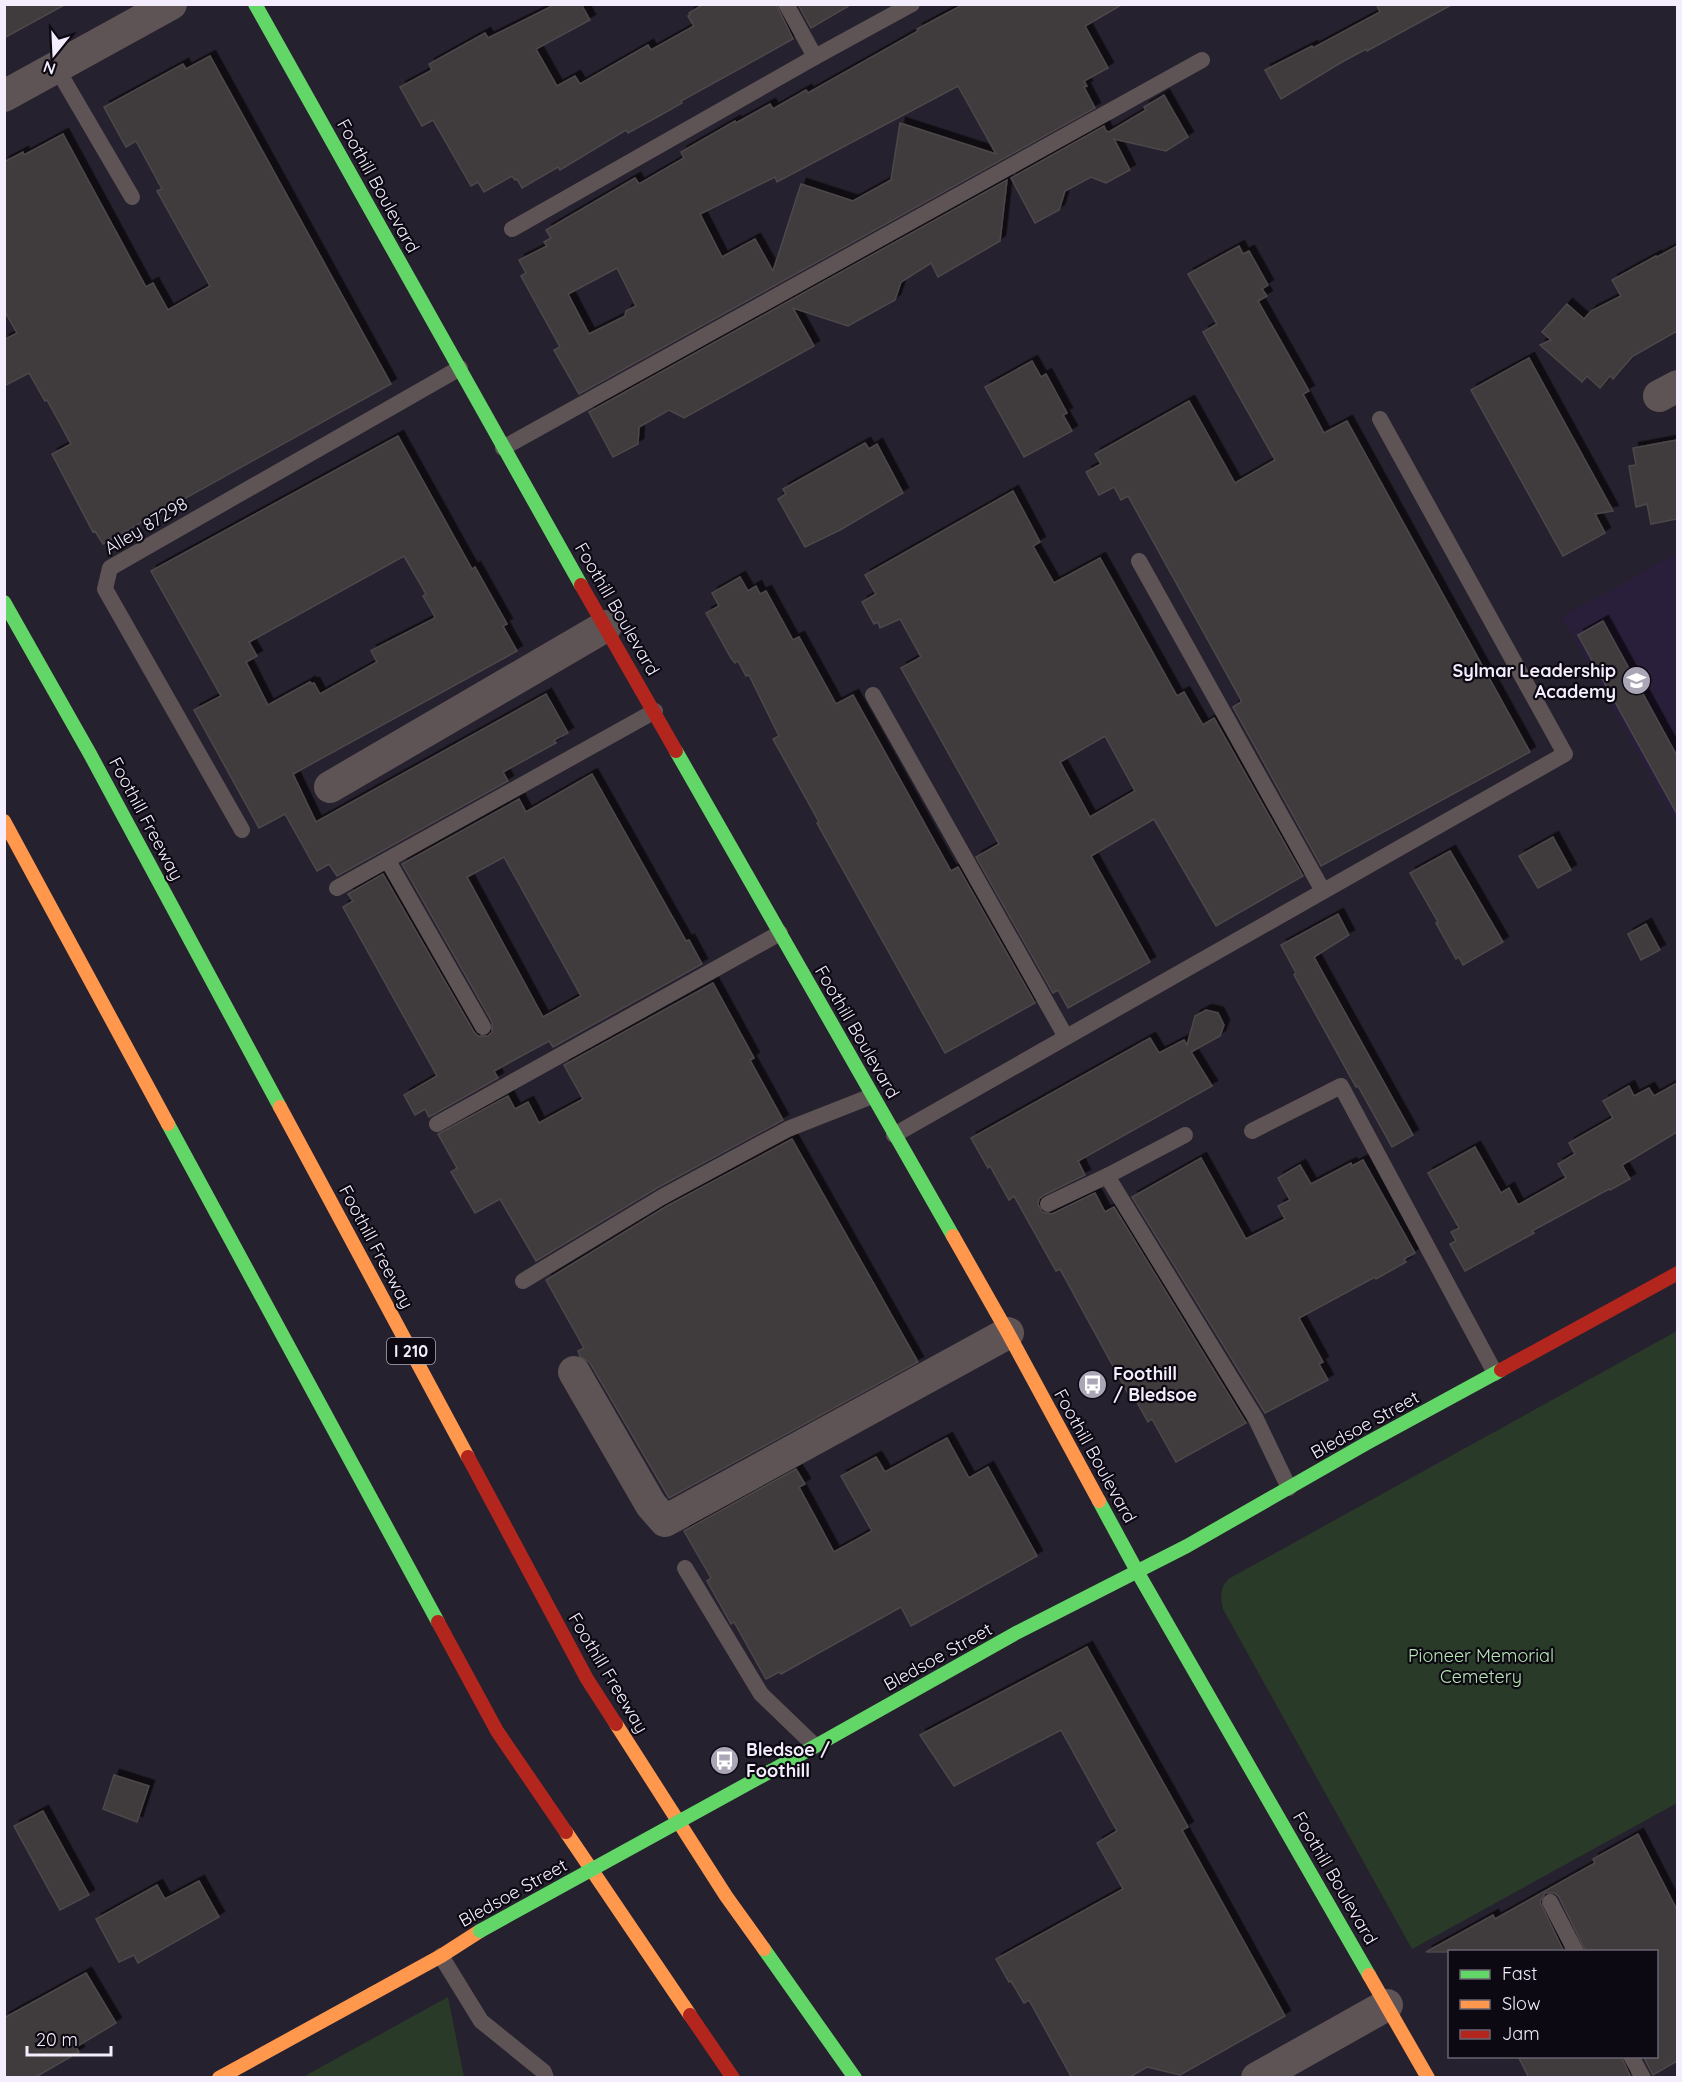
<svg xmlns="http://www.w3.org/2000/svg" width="1682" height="2082" font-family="Quicksand,sans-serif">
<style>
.built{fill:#2a1f3a}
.green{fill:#293a28}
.building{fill:#413a3c;stroke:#4d484b;stroke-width:1.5;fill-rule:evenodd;filter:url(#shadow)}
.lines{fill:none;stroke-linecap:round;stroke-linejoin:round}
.lane{stroke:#5f5455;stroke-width:16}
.street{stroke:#5f5455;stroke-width:32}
.fast{stroke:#63d668;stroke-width:14}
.slow{stroke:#ff974d;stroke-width:14}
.jam{stroke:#b3261e;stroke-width:14}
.fast-bridge{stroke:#63d668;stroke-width:14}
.labels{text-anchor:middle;stroke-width:4.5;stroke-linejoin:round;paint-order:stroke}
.shield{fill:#0d0912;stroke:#aea9b6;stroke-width:1.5}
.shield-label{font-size:16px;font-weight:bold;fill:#f3edfd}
.street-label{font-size:18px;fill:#f3edfd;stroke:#0d0912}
.poi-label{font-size:18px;font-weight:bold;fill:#f3edfd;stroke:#0d0912;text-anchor:start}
.park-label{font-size:18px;fill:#b6e6b2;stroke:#0d0912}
</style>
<defs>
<filter id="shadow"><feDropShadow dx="5.5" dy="-5.5" stdDeviation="0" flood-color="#0009"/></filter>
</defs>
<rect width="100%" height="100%" fill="#26212e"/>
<path class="built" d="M 1677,553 L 1677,824 L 1562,617 Z"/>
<g class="green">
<path d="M 1677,1331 L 1677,1803 L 1412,1949 L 1223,1609 C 1220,1597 1220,1586 1230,1578 Z"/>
<path d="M 448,1997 L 464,2077 L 303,2077 Z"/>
</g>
<g class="building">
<path d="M 4,4 L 66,4 L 4,38 Z"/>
<path d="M 556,4 L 581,4 L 590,20 L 536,49 L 557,86 L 575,76 L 580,84 L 648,45 L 651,50 L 694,26 L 688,16 L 690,15 L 689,13 L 704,4 L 776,4 L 793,39 L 681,101 L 682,103 L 659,116 L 628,133 L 626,130 L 560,170 L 558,167 L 522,188 L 517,179 L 515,180 L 512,176 L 484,192 L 478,182 L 471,186 L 433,120 L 422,126 L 400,87 L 432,70 L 429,64 L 485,33 L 488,38 Z"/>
<path d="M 798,4 L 852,4 L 811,28 Z"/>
<path d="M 964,4 L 1123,4 L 1085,26 L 1108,68 L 1084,81 L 1087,86 L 1084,87 L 1095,108 L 579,394 L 554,350 L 560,347 L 521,276 L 526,273 L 519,260 L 547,246 L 544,242 L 551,238 L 546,230 L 635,178 L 639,184 L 684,158 L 681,152 L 735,121 L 736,123 L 770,104 L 773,109 L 806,90 L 808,93 L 918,31 L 917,29 ZM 958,86 L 996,154 L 900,123 L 891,180 L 853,201 L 801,184 L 773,271 L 755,239 L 722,257 L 700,214 L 775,177 L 777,182 ZM 617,268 L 636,306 L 626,311 L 625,316 L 589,334 L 568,294 Z"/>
<path d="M 1376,4 L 1453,4 L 1367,51 L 1366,49 L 1342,62 L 1281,99 L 1265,70 L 1312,46 L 1313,48 L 1380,12 Z"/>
<path d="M 210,56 L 391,384 L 103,544 L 95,531 L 93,532 L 52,454 L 71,444 L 47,400 L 45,401 L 29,373 L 4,386 L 4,340 L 17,333 L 4,310 L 4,162 L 23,152 L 24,155 L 63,134 L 146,287 L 153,283 L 168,310 L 210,286 L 157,191 L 162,189 L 136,141 L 126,147 L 104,107 L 183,64 L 186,69 Z"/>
<path d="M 1164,95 L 1188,137 L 1166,151 L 1114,139 L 1130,170 L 1106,183 L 1091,177 L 1065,191 L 1059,210 L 1035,223 L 1011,178 L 1104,126 L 1106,131 L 1109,132 L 1146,110 L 1144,107 Z"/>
<path d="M 1007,180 L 1000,241 L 938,277 L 931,263 L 901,282 L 895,300 L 848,326 L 793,308 L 814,346 L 684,418 L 669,410 L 639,427 L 638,444 L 613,457 L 589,412 Z"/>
<path d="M 1239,246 L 1243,254 L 1249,251 L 1268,285 L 1262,289 L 1267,296 L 1258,301 L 1309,391 L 1303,394 L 1324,433 L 1347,421 L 1530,752 L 1321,866 L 1233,707 L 1241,702 L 1241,700 L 1128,496 L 1121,500 L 1114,487 L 1099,495 L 1086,472 L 1101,464 L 1095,454 L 1189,401 L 1235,483 L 1275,460 L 1203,332 L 1217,324 L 1188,274 Z"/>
<path d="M 1677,246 L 1677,331 L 1633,356 L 1613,379 L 1610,376 L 1600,388 L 1587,376 L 1582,382 L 1540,345 L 1551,340 L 1542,332 L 1567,304 L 1584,319 L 1591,311 L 1621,296 L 1612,280 L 1656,256 L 1657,257 Z"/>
<path d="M 1529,358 L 1613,511 L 1595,514 L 1605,533 L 1563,556 L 1471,390 Z"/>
<path d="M 1032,361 L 1041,377 L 1046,374 L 1067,413 L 1063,415 L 1072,431 L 1024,457 L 985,387 Z"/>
<path d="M 398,436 L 472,569 L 475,567 L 507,624 L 503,626 L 517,651 L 293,774 L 316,822 L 546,694 L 568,733 L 554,740 L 556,743 L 503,772 L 508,781 L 337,876 L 329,864 L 317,871 L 285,814 L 259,828 L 194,710 L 221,696 L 151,571 ZM 404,556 L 426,594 L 423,596 L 435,617 L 433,619 L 372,650 L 371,651 L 377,662 L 320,694 L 314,683 L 312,684 L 310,682 L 268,705 L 246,662 L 257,656 L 249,642 Z"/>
<path d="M 1677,440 L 1677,519 L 1651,524 L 1647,504 L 1636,507 L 1629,466 L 1636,465 L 1633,448 Z"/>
<path d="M 865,443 L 869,449 L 877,444 L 903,493 L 840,530 L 805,547 L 778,499 L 786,494 L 783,489 Z"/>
<path d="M 1013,491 L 1040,542 L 1033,546 L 1054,583 L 1100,558 L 1177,696 L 1184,692 L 1203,725 L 1214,718 L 1303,876 L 1216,926 L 1154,819 L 1091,856 L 1150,962 L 1068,1008 L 1058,990 L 1053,993 L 976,857 L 999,844 L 901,668 L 921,657 L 900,619 L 880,628 L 878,622 L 874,624 L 862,602 L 876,594 L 865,575 ZM 1105,736 L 1135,791 L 1090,817 L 1060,762 Z"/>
<path d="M 740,577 L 748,591 L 756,586 L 760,594 L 766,591 L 793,640 L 799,637 L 836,704 L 853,695 L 951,871 L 958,867 L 1035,1003 L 945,1053 L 817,823 L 819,822 L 773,739 L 779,736 L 749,675 L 746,676 L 738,661 L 735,663 L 731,658 L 706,613 L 719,606 L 712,593 Z"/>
<path d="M 1603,621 L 1677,756 L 1677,814 L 1578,635 Z"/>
<path d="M 592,774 L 686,941 L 689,940 L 702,964 L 553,1047 L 549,1041 L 494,1071 L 498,1078 L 429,1117 L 425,1109 L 415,1115 L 404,1095 L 437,1076 L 343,907 L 353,901 L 348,894 L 383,874 L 474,1032 L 478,1036 L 488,1036 L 492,1032 L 492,1022 L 402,864 L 519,799 L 526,812 ZM 504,857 L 581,996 L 543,1017 L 467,877 Z"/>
<path d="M 1553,837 L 1571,870 L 1538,888 L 1519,856 Z"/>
<path d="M 1450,851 L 1503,942 L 1463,965 L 1459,957 L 1456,959 L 1436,923 L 1438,922 L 1410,873 Z"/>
<path d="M 1338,914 L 1349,935 L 1314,957 L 1413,1135 L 1392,1147 L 1358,1086 L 1356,1087 L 1294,975 L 1296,973 L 1281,945 Z"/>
<path d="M 1646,924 L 1660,950 L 1641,960 L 1628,934 Z"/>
<path d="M 713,983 L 754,1058 L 750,1060 L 783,1120 L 657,1188 L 536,1261 L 500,1199 L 475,1213 L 451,1172 L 457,1168 L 438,1134 L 508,1096 L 515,1109 L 528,1102 L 539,1123 L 583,1099 L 564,1065 Z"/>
<path d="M 1206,1010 L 1218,1013 L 1224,1025 L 1220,1036 L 1191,1052 L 1212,1086 L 1078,1161 L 1085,1175 L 1044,1195 L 1039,1199 L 1038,1204 L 1042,1212 L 1052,1214 L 1095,1193 L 1105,1212 L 1114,1207 L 1246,1423 L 1176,1462 L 1152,1419 L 1148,1422 L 1134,1397 L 1131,1399 L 1060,1269 L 1056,1271 L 1014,1196 L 1009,1200 L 990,1166 L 988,1168 L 971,1138 L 1150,1038 L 1159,1053 L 1184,1040 L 1187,1045 L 1195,1016 Z"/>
<path d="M 1677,1083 L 1677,1132 L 1622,1165 L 1630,1179 L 1610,1190 L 1609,1189 L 1532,1231 L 1534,1233 L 1465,1271 L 1450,1244 L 1456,1241 L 1451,1232 L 1459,1228 L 1428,1173 L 1475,1147 L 1501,1193 L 1509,1188 L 1518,1205 L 1566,1178 L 1558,1164 L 1575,1154 L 1569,1143 L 1613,1118 L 1603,1101 L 1629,1086 L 1634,1096 L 1649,1088 L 1654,1096 Z"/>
<path d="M 792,1139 L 918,1362 L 669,1498 L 590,1363 L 580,1356 L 578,1351 L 584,1348 L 546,1280 L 667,1206 Z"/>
<path d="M 1201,1158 L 1246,1239 L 1285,1219 L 1278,1206 L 1290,1200 L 1278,1178 L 1300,1165 L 1311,1184 L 1351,1163 L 1352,1166 L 1363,1160 L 1415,1253 L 1404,1259 L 1406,1262 L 1376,1279 L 1375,1277 L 1299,1318 L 1323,1362 L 1319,1364 L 1328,1380 L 1265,1413 L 1132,1197 Z"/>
<path d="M 947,1438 L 969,1478 L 988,1467 L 1037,1556 L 911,1626 L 901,1607 L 781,1674 L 779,1672 L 766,1679 L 734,1622 L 731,1624 L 707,1581 L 711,1578 L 684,1531 L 796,1469 L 805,1484 L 799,1487 L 834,1552 L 872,1531 L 841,1476 L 876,1457 L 885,1472 Z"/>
<path d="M 1087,1647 L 1188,1827 L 1182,1830 L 1285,2016 L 1180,2075 L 1147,2067 L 1128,2078 L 1072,2078 L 1029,2000 L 1024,2003 L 1011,1981 L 1009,1982 L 996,1959 L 1123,1889 L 1097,1843 L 1117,1831 L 1061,1730 L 954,1786 L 920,1735 Z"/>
<path d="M 114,1775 L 149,1786 L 137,1822 L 103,1809 Z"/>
<path d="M 43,1811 L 89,1895 L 60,1910 L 14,1826 Z"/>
<path d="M 1638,1834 L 1677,1910 L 1677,2061 L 1653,2075 L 1643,2056 L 1656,2056 L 1656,1952 L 1586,1952 L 1559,1897 L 1555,1893 L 1545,1893 L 1540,1902 L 1564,1952 L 1426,1952 L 1493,1915 L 1495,1919 L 1595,1863 L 1593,1859 Z"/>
<path d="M 199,1881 L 219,1917 L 138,1963 L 134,1955 L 119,1962 L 96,1919 L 157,1885 L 165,1899 Z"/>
<path d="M 86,1973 L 116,2023 L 76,2047 L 79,2052 L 34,2078 L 4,2078 L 4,2018 Z"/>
<path d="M 1518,2056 L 1621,2056 L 1631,2078 L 1529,2078 Z"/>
</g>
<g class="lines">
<g class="lane">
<path d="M 815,57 L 912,4"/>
<path d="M 56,67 L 132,197"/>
<path d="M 512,229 L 815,57 L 786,4"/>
<path d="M 503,448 L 1202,60"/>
<path d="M 1139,561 L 1323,891"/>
<path d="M 873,695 L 1066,1037"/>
<path d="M 242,830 L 105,589 L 110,568 L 460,368"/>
<path d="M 388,861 L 483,1027"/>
<path d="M 337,888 L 655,711"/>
<path d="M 437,1124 L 780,933"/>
<path d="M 1252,1131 L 1341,1086 L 1495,1373"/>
<path d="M 894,1135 L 1565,754 L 1380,419"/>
<path d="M 1107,1176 L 1185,1135"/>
<path d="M 1048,1204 L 1107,1176 L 1256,1419 L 1289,1488"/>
<path d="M 523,1281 L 662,1197 L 788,1129 L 872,1096"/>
<path d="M 685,1568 L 761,1694 L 815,1746"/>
<path d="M 1550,1902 L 1576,1952"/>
<path d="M 441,1956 L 481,2021 L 544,2072 L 546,2078"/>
<path d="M 1631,2056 L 1643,2078"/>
</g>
<g class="street">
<path d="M 4,96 L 171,4"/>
<path d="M 1659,396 L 1678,386"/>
<path d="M 330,787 L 606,626"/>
<path d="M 574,1372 L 651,1505 L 665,1521 L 1008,1333"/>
<path d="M 1257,2078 L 1387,2005"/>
</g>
<g class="fast">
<path d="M 255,4 L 581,585"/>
<path d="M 4,602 L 90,754 L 280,1107"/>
<path d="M 676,751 L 953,1236"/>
<path d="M 168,1124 L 438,1622"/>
<path d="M 1099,1501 L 1138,1573 L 1369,1975"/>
<path d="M 771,1771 L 1016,1633 L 1187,1546 L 1367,1443 L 1501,1370"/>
<path d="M 764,1949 L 855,2078"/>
</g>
<g class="slow">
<path d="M 4,821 L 168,1124"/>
<path d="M 280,1107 L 468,1457"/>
<path d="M 953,1236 L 1008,1333 L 1099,1501"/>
<path d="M 616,1724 L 726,1896 L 764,1949"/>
<path d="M 566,1832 L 690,2015"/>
<path d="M 1369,1975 L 1428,2078"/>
<path d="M 219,2078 L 441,1956 L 480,1931"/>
</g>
<g class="jam">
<path d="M 581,585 L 676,751"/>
<path d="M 1501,1370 L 1678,1273"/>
<path d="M 468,1457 L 587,1679 L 616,1724"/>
<path d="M 438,1622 L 497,1731 L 566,1832"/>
<path d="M 690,2015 L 733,2078"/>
</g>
<path class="fast-bridge" d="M 480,1931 L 771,1771"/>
</g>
<defs>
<symbol id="school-disc" viewBox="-11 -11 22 22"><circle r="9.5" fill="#aba6b5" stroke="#0d0912"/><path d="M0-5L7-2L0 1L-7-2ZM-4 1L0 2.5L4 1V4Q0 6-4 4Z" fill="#fff"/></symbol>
<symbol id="bus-disc" viewBox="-11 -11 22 22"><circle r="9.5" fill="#aba6b5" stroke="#0d0912"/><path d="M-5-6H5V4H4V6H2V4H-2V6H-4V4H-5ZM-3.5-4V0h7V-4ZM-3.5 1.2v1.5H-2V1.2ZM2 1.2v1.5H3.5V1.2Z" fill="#fff"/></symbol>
</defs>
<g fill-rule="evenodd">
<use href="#school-disc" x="1620" y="664" width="33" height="33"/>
<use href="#bus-disc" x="1076" y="1368" width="33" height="33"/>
<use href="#bus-disc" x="708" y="1744" width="33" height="33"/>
</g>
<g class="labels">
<rect class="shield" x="387" y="1338" width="48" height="26" rx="4.5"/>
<g class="shield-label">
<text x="411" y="1357">I 210</text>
</g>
<g class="street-label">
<text transform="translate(378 186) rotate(61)" y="6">Foothill Boulevard</text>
<text transform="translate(146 526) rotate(-31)" y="6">Alley 87298</text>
<text transform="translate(617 609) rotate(60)" y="6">Foothill Boulevard</text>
<text transform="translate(146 819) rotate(62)" y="6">Foothill Freeway</text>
<text transform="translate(857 1032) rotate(60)" y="6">Foothill Boulevard</text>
<text transform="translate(376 1247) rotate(62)" y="6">Foothill Freeway</text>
<text transform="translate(1365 1425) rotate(-29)" y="6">Bledsoe Street</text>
<text transform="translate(1095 1456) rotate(61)" y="6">Foothill Boulevard</text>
<text transform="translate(938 1657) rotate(-29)" y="6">Bledsoe Street</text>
<text transform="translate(608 1673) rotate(59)" y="6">Foothill Freeway</text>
<text transform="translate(1335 1878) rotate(60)" y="6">Foothill Boulevard</text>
<text transform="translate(513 1893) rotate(-29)" y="6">Bledsoe Street</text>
</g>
<g class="poi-label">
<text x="1616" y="677" text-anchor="end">Sylmar Leadership<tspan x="1616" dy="21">Academy</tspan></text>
<text x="1113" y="1380">Foothill<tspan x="1113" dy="21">/ Bledsoe</tspan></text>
<text x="746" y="1756">Bledsoe /<tspan x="746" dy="21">Foothill</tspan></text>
</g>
<g class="park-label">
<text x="1481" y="1662">Pioneer Memorial<tspan x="1481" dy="21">Cemetery</tspan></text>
</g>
</g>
<rect width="1682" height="2082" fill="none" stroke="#f3edfd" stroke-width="12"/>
<rect x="1448" y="1950" width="210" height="108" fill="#0d0912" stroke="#696470" stroke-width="1.5"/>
<rect x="1460" y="1970" width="30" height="9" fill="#63d668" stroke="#696470" stroke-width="1.5"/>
<text x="1502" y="1980" font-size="18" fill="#f3edfd">Fast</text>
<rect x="1460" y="2000" width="30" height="9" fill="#ff974d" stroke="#696470" stroke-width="1.5"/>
<text x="1502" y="2010" font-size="18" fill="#f3edfd">Slow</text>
<rect x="1460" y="2030" width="30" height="9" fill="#b3261e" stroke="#696470" stroke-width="1.5"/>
<text x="1502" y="2040" font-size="18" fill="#f3edfd">Jam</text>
<g transform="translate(54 54) rotate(198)" stroke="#0d0912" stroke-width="4.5" paint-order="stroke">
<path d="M0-4.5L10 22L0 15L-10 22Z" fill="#f3edfd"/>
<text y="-9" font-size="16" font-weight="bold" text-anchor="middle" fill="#f3edfd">N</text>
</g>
<path d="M27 2046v9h84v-9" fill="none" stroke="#f3edfd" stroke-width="3"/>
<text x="36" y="2046" font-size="18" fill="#f3edfd" stroke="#0d0912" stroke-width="4.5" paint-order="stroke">20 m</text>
</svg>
